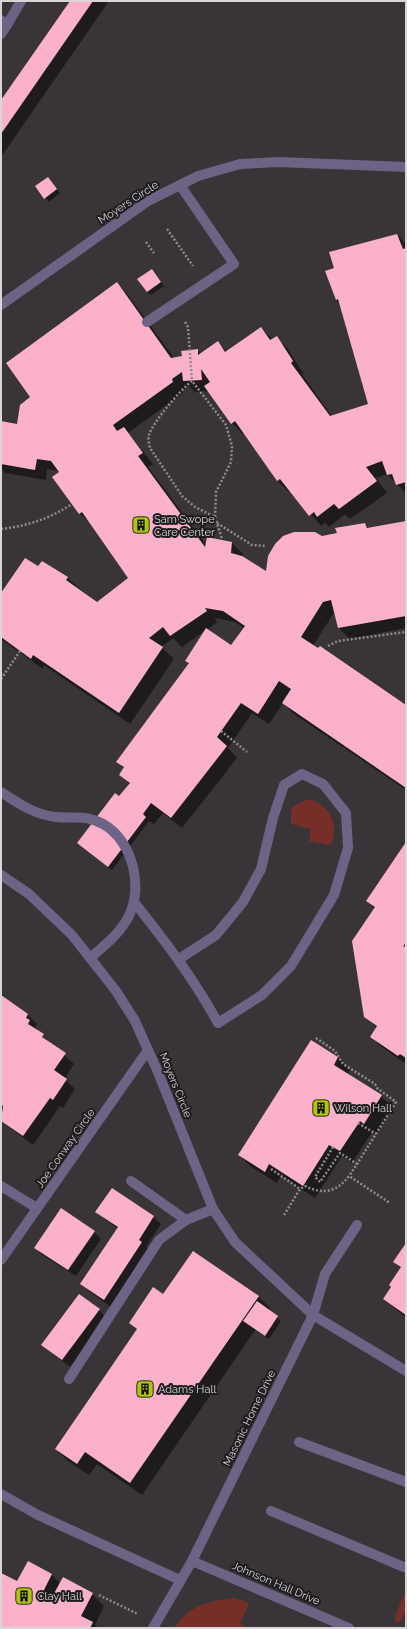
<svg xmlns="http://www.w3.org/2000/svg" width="407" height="1629" font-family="Raleway,sans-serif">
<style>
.green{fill:#762e28}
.shadow{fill:#0007;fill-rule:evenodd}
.building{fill:#fcb1ca}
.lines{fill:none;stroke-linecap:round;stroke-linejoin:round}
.path{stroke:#8e8b8e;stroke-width:2.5;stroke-dasharray:2 2;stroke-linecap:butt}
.service{stroke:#6d6485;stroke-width:10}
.minor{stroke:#6d6485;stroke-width:10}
.labels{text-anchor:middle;stroke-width:4;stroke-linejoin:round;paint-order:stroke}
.street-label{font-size:11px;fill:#d9d6d9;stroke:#1e1c1e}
.poi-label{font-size:11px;fill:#d9d6d9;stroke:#1e1c1e;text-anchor:start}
</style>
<rect width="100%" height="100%" fill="#383438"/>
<g class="green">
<path d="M 308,799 C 328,803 341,825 331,844 L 327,845 L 309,841 L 311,829 L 291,824 L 291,812 L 293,806 Z"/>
<path d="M 406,1589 L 406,1610 L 400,1622 L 395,1622 L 395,1616 Z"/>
<path d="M 235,1598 L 249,1603 L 240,1624 L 249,1628 L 175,1628 C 188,1605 210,1601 235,1598 Z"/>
</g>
<g class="shadow">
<path d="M 71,1 L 109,1 L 1,157 L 1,102 Z"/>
<path d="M 51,182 L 60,193 L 49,202 L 36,186 Z"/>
<path d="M 397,235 L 406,244 L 406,493 L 387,474 L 376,478 L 387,493 L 350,519 L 345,514 L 329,527 L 325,523 L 321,526 L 290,490 L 289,492 L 278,482 L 285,477 L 278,481 L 244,433 L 243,434 L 232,423 L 208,391 L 195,392 L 189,386 L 182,391 L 183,393 L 128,433 L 153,464 L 148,467 L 207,546 L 232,543 L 243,554 L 242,557 L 267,572 L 322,538 L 365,524 L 370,529 L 406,522 L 406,628 L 350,639 L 339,628 L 335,611 L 313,646 L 406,706 L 406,790 L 294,714 L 283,703 L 269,724 L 252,713 L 228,748 L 237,758 L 182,828 L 163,813 L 154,824 L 149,821 L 112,870 L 78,843 L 130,784 L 120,775 L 125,769 L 118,762 L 189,664 L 186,660 L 206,630 L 182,647 L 173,638 L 161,647 L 174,659 L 130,724 L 44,665 L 43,669 L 1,639 L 1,595 L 38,568 L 43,562 L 67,578 L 97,603 L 130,578 L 92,524 L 80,514 L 53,478 L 60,473 L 59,471 L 47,469 L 46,480 L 5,473 L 1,468 L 1,425 L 18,425 L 32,397 L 117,284 L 128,295 L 174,358 L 183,357 L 197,350 L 201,354 L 218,343 L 227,352 L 261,328 L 272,339 L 276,337 L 287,348 L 303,373 L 302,374 L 332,417 L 370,405 L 341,304 L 336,300 L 336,268 ZM 215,618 L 235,622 L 244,628 L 231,646 L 207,630 L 217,622 Z"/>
<path d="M 155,274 L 164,286 L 151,295 L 147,292 Z"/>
<path d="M 406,844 L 406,1064 L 382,1047 L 371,1036 L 377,1028 L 365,1016 L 375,909 L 367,901 Z"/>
<path d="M 1,996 L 28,1015 L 37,1024 L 35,1027 L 38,1032 L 74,1064 L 64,1079 L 75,1089 L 63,1108 L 60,1106 L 33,1145 L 1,1121 L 1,1110 L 3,1107 L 1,1105 Z"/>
<path d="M 311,1041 L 338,1058 L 350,1070 L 347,1074 L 381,1096 L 393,1108 L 376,1135 L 372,1132 L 352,1163 L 342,1156 L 315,1198 L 281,1176 L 277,1183 L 251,1167 L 239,1155 Z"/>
<path d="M 96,1212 L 153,1217 L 161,1224 L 146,1247 L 149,1250 L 111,1307 L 89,1291 L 81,1284 L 118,1229 Z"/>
<path d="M 94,1232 L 101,1239 L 76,1276 L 42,1255 L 35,1248 Z"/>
<path d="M 406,1244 L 406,1318 L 384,1299 L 402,1269 L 394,1262 Z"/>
<path d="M 258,1296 L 270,1308 L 269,1311 L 281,1321 L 269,1339 L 255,1330 L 142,1495 L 97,1464 L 89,1475 L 68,1461 L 56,1449 L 137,1330 L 130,1323 Z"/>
<path d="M 99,1310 L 106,1317 L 70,1367 L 42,1345 Z"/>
<path d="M 28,1563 L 52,1575 L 60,1584 L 92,1594 L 104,1606 L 95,1625 L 98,1628 L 1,1628 L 1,1574 L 18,1583 Z"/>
</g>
<g class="building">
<path d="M 70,1 L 93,1 L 1,134 L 1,100 Z"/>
<path d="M 48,177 L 57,189 L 44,199 L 35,186 Z"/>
<path d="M 397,234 L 403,249 L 406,248 L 406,482 L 396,485 L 392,474 L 387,475 L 382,461 L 366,467 L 377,481 L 339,509 L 334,504 L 317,517 L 314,512 L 309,516 L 280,479 L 277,481 L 235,421 L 231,424 L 204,386 L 210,382 L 201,369 L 202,380 L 183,381 L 182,372 L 172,379 L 173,382 L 113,425 L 117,431 L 124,427 L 143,453 L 138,456 L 205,547 L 207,537 L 232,542 L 231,553 L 242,556 L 266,571 L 268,556 L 275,544 L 283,536 L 294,532 L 315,532 L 322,536 L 337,533 L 335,528 L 365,523 L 367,528 L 406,521 L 406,616 L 338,628 L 331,600 L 323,602 L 301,637 L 318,648 L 320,646 L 406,705 L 406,788 L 282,703 L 291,689 L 279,681 L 258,714 L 241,703 L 217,737 L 227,746 L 171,818 L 151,803 L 143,814 L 146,817 L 108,867 L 77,843 L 115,793 L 119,796 L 130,783 L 119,775 L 124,767 L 116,762 L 189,663 L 185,661 L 206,628 L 231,645 L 245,626 L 223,611 L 205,608 L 207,611 L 170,636 L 163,627 L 149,638 L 163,647 L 119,713 L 33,655 L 31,659 L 1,637 L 1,593 L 25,558 L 38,566 L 42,561 L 68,577 L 66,580 L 97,602 L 128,578 L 82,512 L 79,514 L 52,477 L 59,472 L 51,461 L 37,459 L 35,470 L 1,464 L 1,421 L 17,424 L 20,405 L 30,397 L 6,363 L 117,282 L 171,358 L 182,356 L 181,351 L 190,350 L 198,349 L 198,355 L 218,341 L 225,352 L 261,327 L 270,340 L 277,336 L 293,361 L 291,363 L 330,416 L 368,404 L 338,299 L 336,300 L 325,271 L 334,268 L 329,252 Z"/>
<path d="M 152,269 L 161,282 L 147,292 L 137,279 Z"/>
<path d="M 406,842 L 406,942 L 403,947 L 406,946 L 406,1058 L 400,1054 L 398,1056 L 370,1037 L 377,1026 L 364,1017 L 352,941 L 375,907 L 366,901 Z"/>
<path d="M 1,995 L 28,1014 L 26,1018 L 30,1020 L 28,1024 L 44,1034 L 42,1037 L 66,1053 L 54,1070 L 67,1079 L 53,1100 L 50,1098 L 23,1136 L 1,1121 L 3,1106 L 1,1104 Z"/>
<path d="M 311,1040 L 338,1057 L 334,1065 L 382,1095 L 364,1124 L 360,1121 L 340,1151 L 329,1145 L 303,1186 L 269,1164 L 265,1172 L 238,1155 Z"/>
<path d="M 112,1188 L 154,1216 L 139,1240 L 142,1242 L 104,1300 L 80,1284 L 118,1227 L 95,1212 Z"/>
<path d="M 61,1208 L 95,1231 L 68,1270 L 34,1248 Z"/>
<path d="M 406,1243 L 406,1315 L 383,1299 L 391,1287 L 389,1285 L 401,1267 L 393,1262 Z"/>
<path d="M 193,1251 L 259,1296 L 130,1483 L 85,1452 L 77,1464 L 55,1449 L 137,1329 L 129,1323 L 153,1287 L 163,1294 Z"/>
<path d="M 79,1294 L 100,1309 L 62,1360 L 41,1345 Z"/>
<path d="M 257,1301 L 278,1316 L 265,1336 L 243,1321 Z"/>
<path d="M 28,1561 L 52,1574 L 42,1594 L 51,1599 L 63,1577 L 93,1593 L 81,1616 L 93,1622 L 90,1628 L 1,1628 L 1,1573 L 17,1581 Z"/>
</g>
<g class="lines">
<g class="path">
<path d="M 167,229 L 193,266"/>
<path d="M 146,242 L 154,253"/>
<path d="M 185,322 L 188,327 L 192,381 C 181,389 153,422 149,435 C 148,439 149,444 150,448 L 182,496 L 195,507 L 215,517 L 216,492 L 231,462 L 232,446 L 226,425 L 192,381"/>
<path d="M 215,517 L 222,539"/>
<path d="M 217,523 L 252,545 L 266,546"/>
<path d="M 1,529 C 27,526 49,519 72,504"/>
<path d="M 328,646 L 338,641 L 406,632"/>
<path d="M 1,679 L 20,651"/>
<path d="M 221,731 L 247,752"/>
<path d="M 316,1038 L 335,1051 L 343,1064 L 375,1084 L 377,1088 L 396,1102 L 357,1164"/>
<path d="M 358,1123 L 376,1134"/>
<path d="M 333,1147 L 315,1177 L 320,1182 L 340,1153 L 357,1164 L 349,1176"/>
<path d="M 271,1169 L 300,1189"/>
<path d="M 284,1215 L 300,1189 L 305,1186 C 323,1195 337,1192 349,1176 L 390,1203"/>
<path d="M 99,1595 L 138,1614"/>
</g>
<g class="service">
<path d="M 1,20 L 7,25 L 21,1"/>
<path d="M 1,34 L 7,25"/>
<path d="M 147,322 L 234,264 L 180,185"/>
<path d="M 1,792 C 18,803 35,815 56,817 C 75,819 84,814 103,824 C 134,841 145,892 126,921 C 117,936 103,947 90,958"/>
<path d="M 134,902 C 165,941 194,979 218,1023 L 262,995 L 291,966 L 334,895 L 348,848 L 346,813 L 323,784 L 302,774 L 284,785 L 273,818 L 261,869 L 243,902 L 216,935 L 179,959"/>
<path d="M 131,1181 L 186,1220 L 213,1209"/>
<path d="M 313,1315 L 325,1274 L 357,1225"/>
<path d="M 69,1379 L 159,1240 L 186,1220"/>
<path d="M 299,1442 L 406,1482"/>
<path d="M 1,1494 L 38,1515 L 180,1580"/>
<path d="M 271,1511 L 406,1568"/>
</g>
<g class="minor">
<path d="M 1,305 L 148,201 L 198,176 L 240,164 L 278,162 L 406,167"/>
<path d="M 1,875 L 29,894 L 72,935 L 116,991 L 135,1021 L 157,1070 L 213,1209 L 235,1242 L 313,1315 L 406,1371"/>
<path d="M 1,1186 L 37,1208"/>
<path d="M 1,1260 L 148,1050"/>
<path d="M 192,1561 L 349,1628"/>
<path d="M 153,1628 L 192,1561 L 313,1315"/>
</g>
</g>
<defs>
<symbol id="building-square" viewBox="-11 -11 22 22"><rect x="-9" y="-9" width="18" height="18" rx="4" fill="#aec60a" stroke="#1e1c1e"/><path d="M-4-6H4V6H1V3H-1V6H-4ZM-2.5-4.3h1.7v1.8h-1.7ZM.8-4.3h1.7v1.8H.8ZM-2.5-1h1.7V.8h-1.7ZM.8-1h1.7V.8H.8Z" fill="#111"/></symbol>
</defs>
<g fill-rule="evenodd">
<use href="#building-square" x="131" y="515" width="20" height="20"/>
<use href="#building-square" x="311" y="1098" width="20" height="20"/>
<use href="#building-square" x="135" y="1379" width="20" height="20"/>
<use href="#building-square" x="14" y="1586" width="20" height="20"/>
</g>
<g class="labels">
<g class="street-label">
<text transform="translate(128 202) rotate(-33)" y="4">Moyers Circle</text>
<text transform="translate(176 1085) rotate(68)" y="4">Moyers Circle</text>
<text transform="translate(65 1148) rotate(-55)" y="4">Joe Conway Circle</text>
<text transform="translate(249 1418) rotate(-64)" y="4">Masonic Home Drive</text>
<text transform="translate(276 1583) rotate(23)" y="4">Johnson Hall Drive</text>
</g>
<g class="poi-label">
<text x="154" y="523">Sam Swope<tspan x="154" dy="13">Care Center</tspan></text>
<text x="334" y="1112">Wilson Hall</text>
<text x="158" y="1393">Adams Hall</text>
<text x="37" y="1600">Clay Hall</text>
</g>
</g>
<rect width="407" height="1629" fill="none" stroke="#d9d6d9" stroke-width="4"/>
</svg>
